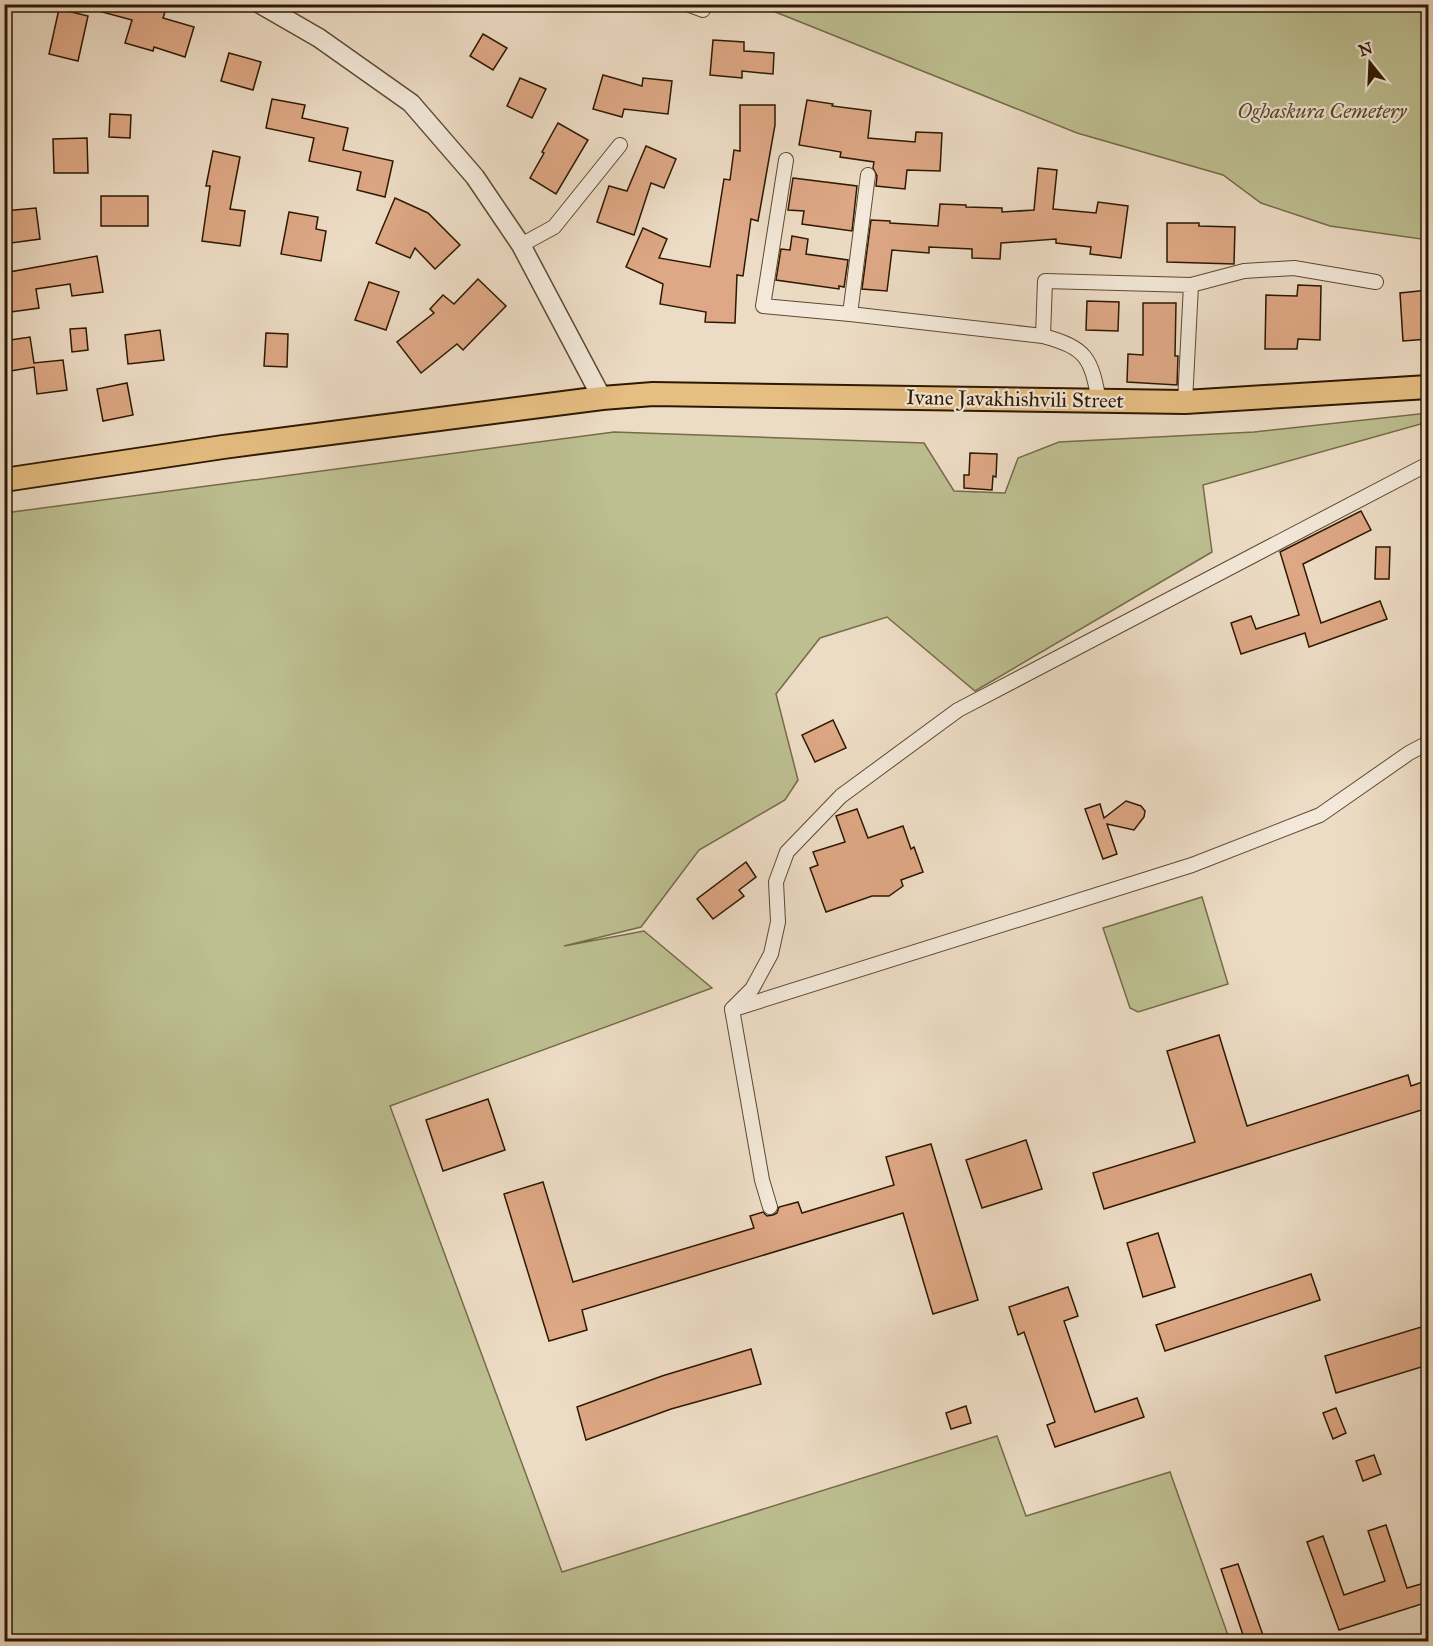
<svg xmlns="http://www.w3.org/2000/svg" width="1433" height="1646" font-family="'IM FELL Great Primer',serif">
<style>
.green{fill:#bdbf91;stroke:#756c48;stroke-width:1.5}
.building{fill:#dea785;stroke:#2d1900;stroke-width:1.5}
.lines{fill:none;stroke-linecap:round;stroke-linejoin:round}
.minor-casing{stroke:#5d4a31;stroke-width:16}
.tertiary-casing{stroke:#5d4a31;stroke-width:21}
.primary-casing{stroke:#2d1900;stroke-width:26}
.minor{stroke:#f3e8d9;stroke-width:14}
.tertiary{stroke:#f3e8d9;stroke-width:18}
.primary{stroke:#e6be82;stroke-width:22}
.labels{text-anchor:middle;stroke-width:4.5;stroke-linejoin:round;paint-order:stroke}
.park-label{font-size:21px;font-style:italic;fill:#584b2c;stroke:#f3e8d9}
.street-label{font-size:21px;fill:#2d1900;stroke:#f3e8d9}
</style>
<rect width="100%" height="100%" fill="#eddcc5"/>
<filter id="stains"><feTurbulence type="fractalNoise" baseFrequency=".00333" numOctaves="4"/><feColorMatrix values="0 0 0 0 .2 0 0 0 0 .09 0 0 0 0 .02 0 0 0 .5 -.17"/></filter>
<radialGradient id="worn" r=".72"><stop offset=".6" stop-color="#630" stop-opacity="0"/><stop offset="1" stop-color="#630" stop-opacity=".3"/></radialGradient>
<g class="green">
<path d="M 758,5 L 1428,5 L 1428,240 L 1330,226 L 1261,203 L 1223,175 L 1077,133 Z"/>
<path d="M 1428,413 L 1428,422 L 1203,485 L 1212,552 L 975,691 L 887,617 L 820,638 L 776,694 L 798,780 L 785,800 L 699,850 L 641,927 L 564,946 L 644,931 L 712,988 L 390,1106 L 562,1572 L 997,1436 L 1026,1516 L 1170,1472 L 1230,1641 L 5,1641 L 5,513 L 614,432 L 924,443 L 954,491 L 1005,493 L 1018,458 L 1059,442 L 1254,432 Z"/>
<path d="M 1202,897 L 1228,984 L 1138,1012 L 1130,1008 L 1103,928 Z"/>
</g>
<g class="building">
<path d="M 92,4 L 138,4 L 165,12 L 163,18 L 194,27 L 185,57 L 154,47 L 153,51 L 125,43 L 132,20 L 91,9 Z"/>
<path d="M 59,9 L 88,16 L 78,61 L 49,54 Z"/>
<path d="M 483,34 L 507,48 L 493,70 L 470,56 Z"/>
<path d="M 713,40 L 744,42 L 744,51 L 774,53 L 773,74 L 742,71 L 742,78 L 710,75 Z"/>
<path d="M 229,53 L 261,62 L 253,90 L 221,81 Z"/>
<path d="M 603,75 L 642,86 L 643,78 L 672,81 L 668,114 L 624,109 L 622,117 L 593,109 Z"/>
<path d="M 520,78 L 546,89 L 532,118 L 507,106 Z"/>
<path d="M 272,99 L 305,105 L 302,118 L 348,128 L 343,150 L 393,161 L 385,197 L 357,190 L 361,172 L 309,161 L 314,138 L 266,128 Z"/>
<path d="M 807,100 L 833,104 L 832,106 L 871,111 L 868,138 L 915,142 L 916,132 L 942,133 L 940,171 L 907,170 L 905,189 L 876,186 L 877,176 L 873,168 L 874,162 L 840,157 L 841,152 L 799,145 Z"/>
<path d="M 740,105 L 775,105 L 775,125 L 758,221 L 751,219 L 743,276 L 737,275 L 735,323 L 705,322 L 706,312 L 660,304 L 663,284 L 626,267 L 643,228 L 667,239 L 659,258 L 710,267 L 724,179 L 730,180 L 734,150 L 740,151 Z"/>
<path d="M 110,114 L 131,115 L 130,138 L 109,137 Z"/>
<path d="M 558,123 L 588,140 L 556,194 L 530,178 L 544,153 L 542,152 Z"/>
<path d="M 87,138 L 88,173 L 54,173 L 53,139 Z"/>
<path d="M 646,146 L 676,159 L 664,188 L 651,183 L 634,235 L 597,222 L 609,186 L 627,191 Z"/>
<path d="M 213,151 L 240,157 L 230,209 L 245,211 L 240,246 L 202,241 L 210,186 L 206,186 Z"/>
<path d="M 1038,168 L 1057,170 L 1053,209 L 1096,213 L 1098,202 L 1128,206 L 1121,258 L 1090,254 L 1091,247 L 1056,243 L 1056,239 L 1001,243 L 1000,259 L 972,258 L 972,249 L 929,247 L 929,253 L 892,250 L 887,291 L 862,289 L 871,220 L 890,221 L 890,223 L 938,226 L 940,204 L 966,205 L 966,207 L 1002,208 L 1002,212 L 1034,210 Z"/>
<path d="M 793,178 L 857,186 L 852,231 L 802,224 L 804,211 L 788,210 Z"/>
<rect x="101" y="196" width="47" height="30"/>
<path d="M 395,198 L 428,213 L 460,245 L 435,269 L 415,248 L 410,258 L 376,243 Z"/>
<path d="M 36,208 L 40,239 L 4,244 L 4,211 Z"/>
<path d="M 289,212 L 318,217 L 316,229 L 326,231 L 321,261 L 281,254 Z"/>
<path d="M 1167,223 L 1199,223 L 1199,226 L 1235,227 L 1234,264 L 1167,262 Z"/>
<path d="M 792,236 L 808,239 L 806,254 L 848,260 L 844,287 L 839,286 L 839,289 L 776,280 L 781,249 L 790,250 Z"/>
<path d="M 97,256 L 103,292 L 72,296 L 70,284 L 36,289 L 39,308 L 4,313 L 4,273 Z"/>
<path d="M 478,279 L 506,306 L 463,350 L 457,344 L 421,373 L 397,342 L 434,313 L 430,309 L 443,295 L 454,304 Z"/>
<path d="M 369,282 L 399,292 L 386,330 L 355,320 Z"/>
<path d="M 1298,285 L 1321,286 L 1320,340 L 1298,339 L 1297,349 L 1265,349 L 1266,295 L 1297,296 Z"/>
<path d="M 1428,290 L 1428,339 L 1403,341 L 1400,293 Z"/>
<path d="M 1087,301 L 1119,302 L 1118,331 L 1086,330 Z"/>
<path d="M 1143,303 L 1176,303 L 1175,356 L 1178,356 L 1177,385 L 1127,382 L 1128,354 L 1143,355 Z"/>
<path d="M 86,328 L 88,350 L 72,352 L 70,329 Z"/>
<path d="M 160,330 L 164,360 L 128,364 L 125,335 Z"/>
<path d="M 266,333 L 288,334 L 287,367 L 264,366 Z"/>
<path d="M 30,337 L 34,363 L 63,360 L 67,390 L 37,394 L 34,367 L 4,372 L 4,341 Z"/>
<path d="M 127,383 L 133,415 L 103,421 L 97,389 Z"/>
<path d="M 970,453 L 997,454 L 996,477 L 993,476 L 992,490 L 964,488 L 964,475 L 969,475 Z"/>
<path d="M 1361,511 L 1371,530 L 1303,564 L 1321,623 L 1380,601 L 1387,619 L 1309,647 L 1305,633 L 1241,654 L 1231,623 L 1251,616 L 1256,629 L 1299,615 L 1280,552 Z"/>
<path d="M 1376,547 L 1390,547 L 1389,579 L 1375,579 Z"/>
<path d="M 833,720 L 846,748 L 815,762 L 802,735 Z"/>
<path d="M 1126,801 L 1141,806 L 1145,811 L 1144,817 L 1134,830 L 1107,824 L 1117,854 L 1103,859 L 1085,809 L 1100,804 L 1104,818 Z"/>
<path d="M 857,809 L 868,838 L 903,826 L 911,849 L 914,847 L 923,872 L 901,880 L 903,886 L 889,896 L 872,896 L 826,912 L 810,868 L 818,865 L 813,852 L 845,842 L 836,816 Z"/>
<path d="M 746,862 L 756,877 L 739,890 L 744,896 L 713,919 L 697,899 Z"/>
<path d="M 1219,1035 L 1247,1126 L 1408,1075 L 1411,1086 L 1428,1080 L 1428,1108 L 1104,1209 L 1093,1173 L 1195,1142 L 1167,1051 Z"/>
<path d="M 488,1099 L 505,1150 L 443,1171 L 426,1120 Z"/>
<path d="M 1026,1140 L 1042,1189 L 982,1208 L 966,1160 Z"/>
<path d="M 931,1144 L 978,1300 L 933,1314 L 903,1213 L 582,1310 L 587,1330 L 549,1341 L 504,1194 L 543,1182 L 573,1282 L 754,1228 L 750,1216 L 763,1212 L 767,1216 L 773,1215 L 777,1213 L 779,1207 L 798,1202 L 802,1213 L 894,1185 L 886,1157 Z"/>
<path d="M 1158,1233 L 1175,1287 L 1143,1297 L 1127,1243 Z"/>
<path d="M 1311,1274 L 1320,1300 L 1165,1351 L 1156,1325 Z"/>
<path d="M 1068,1287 L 1078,1316 L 1064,1321 L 1095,1412 L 1137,1398 L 1144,1417 L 1055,1447 L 1047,1425 L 1055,1422 L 1024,1332 L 1018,1335 L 1009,1307 Z"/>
<path d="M 1428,1325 L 1428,1365 L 1336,1393 L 1325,1356 Z"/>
<path d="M 751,1349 L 761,1384 L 671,1409 L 586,1440 L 577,1407 L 662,1376 Z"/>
<path d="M 966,1406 L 971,1423 L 951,1429 L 946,1413 Z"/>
<path d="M 1336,1408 L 1346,1433 L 1333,1439 L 1323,1413 Z"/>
<path d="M 1374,1455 L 1381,1474 L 1363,1481 L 1356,1461 Z"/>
<path d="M 1386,1525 L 1407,1588 L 1428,1582 L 1428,1602 L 1339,1630 L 1307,1542 L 1323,1536 L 1344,1595 L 1385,1581 L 1368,1531 Z"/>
<path d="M 1238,1564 L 1265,1641 L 1245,1641 L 1221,1569 Z"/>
</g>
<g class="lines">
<defs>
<g id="minor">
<path d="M 687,4 L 703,10"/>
<path d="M 786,160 L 763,306 L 850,314 L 1043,336 C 1087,348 1091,358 1099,401"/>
<path d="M 521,245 L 554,227 L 620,145"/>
<path d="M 1191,285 L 1244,271 L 1294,268 L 1376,282"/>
<path d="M 850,314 L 868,175"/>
<path d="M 1043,336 L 1045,281 L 1191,285 L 1185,402"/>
<path d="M 732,1009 L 752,989 L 771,954 L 778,922 L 776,882 L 787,852 L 841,796 L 958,710 L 1428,464"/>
<path d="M 732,1009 L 762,1180 L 770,1207"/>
<path d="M 734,1009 L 1192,865 L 1320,815 L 1409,753 L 1428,743"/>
</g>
<path id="tertiary" d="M 260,4 L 319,38 L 411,103 L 475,177 L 521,245 L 602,398"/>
<path id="primary" d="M 4,480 L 223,447 L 602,398 L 653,394 L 1185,402 L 1428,387"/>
</defs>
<use href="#minor" class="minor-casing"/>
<use href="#tertiary" class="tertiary-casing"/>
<use href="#primary" class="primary-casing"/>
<use href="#minor" class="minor"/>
<use href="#tertiary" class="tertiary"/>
<use href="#primary" class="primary"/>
</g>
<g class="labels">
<g class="park-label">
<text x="1322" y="118">Oghaskura Cemetery</text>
</g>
<g class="street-label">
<text transform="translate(1015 399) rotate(1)" y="7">Ivane Javakhishvili Street</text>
</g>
</g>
<rect width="1433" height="1646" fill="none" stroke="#eddcc5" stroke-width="24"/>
<rect x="6" y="6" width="1421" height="1634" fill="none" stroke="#2d1900" stroke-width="3"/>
<rect x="12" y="12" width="1409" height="1622" fill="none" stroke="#2d1900" stroke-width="1.5"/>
<g transform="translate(1370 63) rotate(342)" stroke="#f3e8d9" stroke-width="4.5" paint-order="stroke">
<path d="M0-4.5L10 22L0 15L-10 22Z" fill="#2d1900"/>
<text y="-9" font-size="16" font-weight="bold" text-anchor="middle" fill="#2d1900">N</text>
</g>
<rect width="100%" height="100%" filter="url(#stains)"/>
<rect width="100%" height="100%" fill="url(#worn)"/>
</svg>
